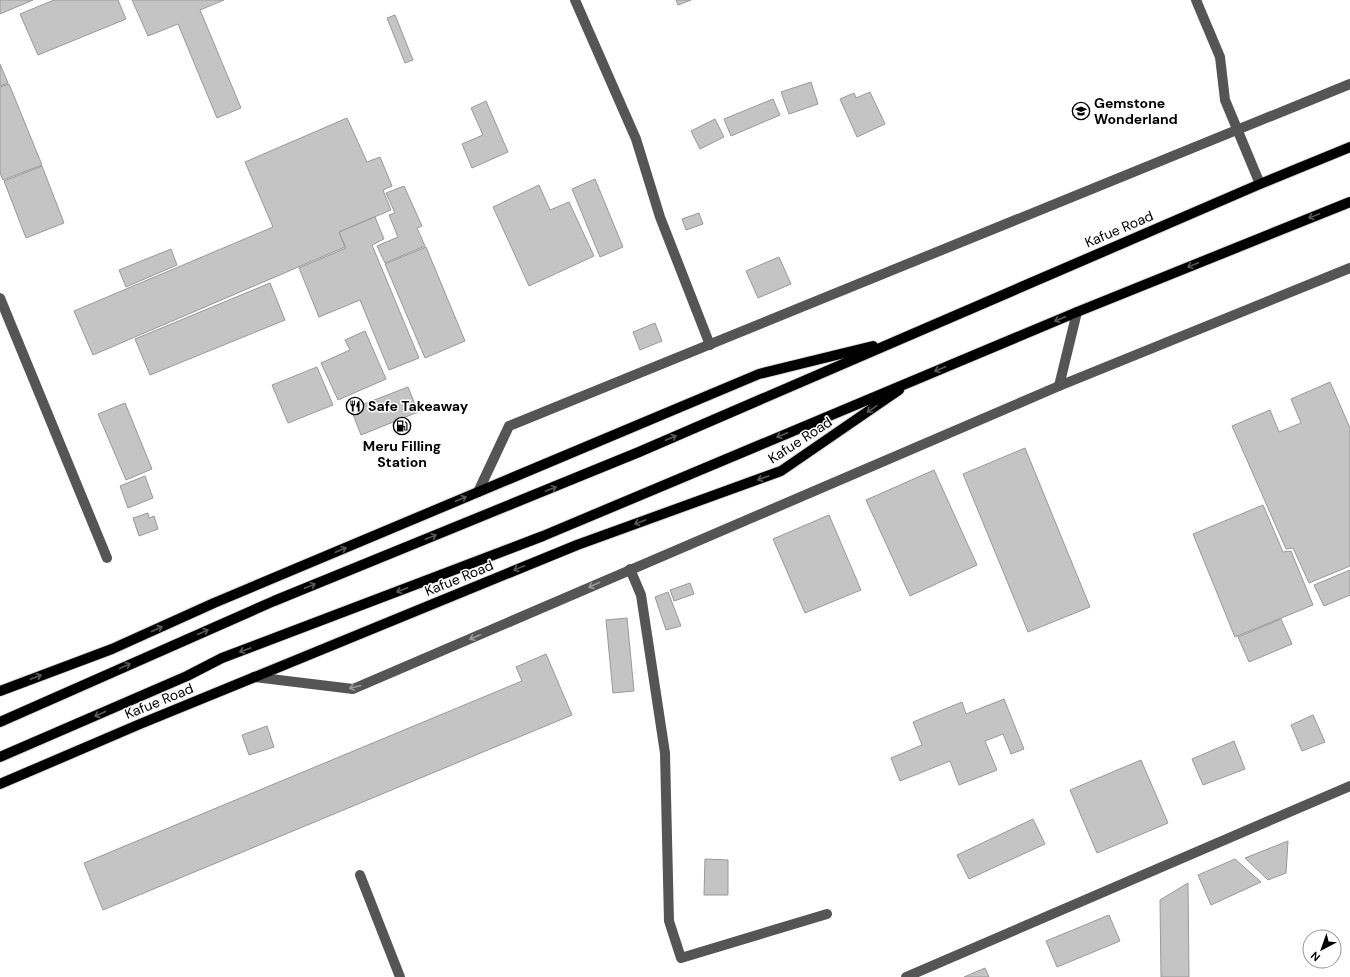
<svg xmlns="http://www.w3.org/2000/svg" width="1350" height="977" font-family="'DM Sans',sans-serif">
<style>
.building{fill:#c4c4c4;stroke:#999}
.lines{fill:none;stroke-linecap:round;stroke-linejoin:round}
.major-casing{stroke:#dbdbdb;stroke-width:12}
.minor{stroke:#555;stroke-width:10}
.major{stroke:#000;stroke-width:10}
.oneway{stroke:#595959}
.oneway2{stroke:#999}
.labels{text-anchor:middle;stroke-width:3;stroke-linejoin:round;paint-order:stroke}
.poi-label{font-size:14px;font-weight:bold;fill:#000;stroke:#fff;text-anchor:start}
.street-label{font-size:14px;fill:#000;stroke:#fff}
</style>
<rect width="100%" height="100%" fill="#fff"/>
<g class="building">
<path d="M 0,0 L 33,0 L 0,14 Z"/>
<path d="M 54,0 L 118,0 L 126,19 L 38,55 L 20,14 Z"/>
<path d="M 132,0 L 224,0 L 200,10 L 241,108 L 217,118 L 178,24 L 148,36 Z"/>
<path d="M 676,0 L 691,0 L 678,5 Z"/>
<path d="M 395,15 L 413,60 L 405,63 L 387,18 Z"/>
<path d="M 0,64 L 8,83 L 0,86 Z"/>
<path d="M 811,82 L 818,104 L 789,114 L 781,92 Z"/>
<path d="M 9,84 L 42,165 L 3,180 L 0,173 L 0,87 Z"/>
<path d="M 870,92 L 885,124 L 857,137 L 840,99 L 854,93 L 856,98 Z"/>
<path d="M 773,99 L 780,115 L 731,136 L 724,119 Z"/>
<path d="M 486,101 L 508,152 L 472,168 L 462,144 L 483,135 L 471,108 Z"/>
<path d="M 347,118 L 367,162 L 380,157 L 392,186 L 383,190 L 391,210 L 339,232 L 345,247 L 93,355 L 74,311 L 273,227 L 245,162 Z"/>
<path d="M 715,119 L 724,137 L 700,149 L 691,131 Z"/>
<path d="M 42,166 L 64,223 L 26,238 L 4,181 Z"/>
<path d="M 595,179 L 623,247 L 600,257 L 572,189 Z"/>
<path d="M 539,185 L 550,210 L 569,202 L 594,256 L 529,286 L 493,207 Z"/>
<path d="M 404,186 L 422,226 L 417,228 L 425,246 L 385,263 L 377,246 L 398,237 L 389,215 L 395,213 L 386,193 Z"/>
<path d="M 699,213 L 703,224 L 686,230 L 682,219 Z"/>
<path d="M 375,217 L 384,239 L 372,245 L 419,358 L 389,370 L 360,300 L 319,317 L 299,268 L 346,248 L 339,232 Z"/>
<path d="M 426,247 L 465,341 L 425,358 L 385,264 Z"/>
<path d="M 171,249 L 177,265 L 126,287 L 119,270 Z"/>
<path d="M 779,257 L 791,284 L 758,298 L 746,271 Z"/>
<path d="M 270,283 L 285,320 L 150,375 L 135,339 Z"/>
<path d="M 655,323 L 662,341 L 640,350 L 633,332 Z"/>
<path d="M 365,331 L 386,379 L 338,400 L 321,363 L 350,350 L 345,340 Z"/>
<path d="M 317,367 L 333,405 L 288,423 L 272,385 Z"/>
<path d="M 1330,382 L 1350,428 L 1350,566 L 1309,583 L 1293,548 L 1286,549 L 1232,426 L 1270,410 L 1279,432 L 1301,423 L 1291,399 Z"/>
<path d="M 408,387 L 418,412 L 361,435 L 351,409 Z"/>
<path d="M 125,403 L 152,469 L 126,480 L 98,414 Z"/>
<path d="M 1025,448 L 1090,607 L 1028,632 L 963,474 Z"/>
<path d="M 934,470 L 977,565 L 910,596 L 866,500 Z"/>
<path d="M 145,476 L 153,498 L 128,508 L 120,486 Z"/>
<path d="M 1263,505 L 1283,552 L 1291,551 L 1313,605 L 1235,637 L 1193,534 Z"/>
<path d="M 148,513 L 149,518 L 154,516 L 158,529 L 139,536 L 133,518 Z"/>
<path d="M 829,515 L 861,590 L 805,613 L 773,539 Z"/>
<path d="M 1350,570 L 1350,595 L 1324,606 L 1314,585 Z"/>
<path d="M 690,583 L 694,594 L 674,601 L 670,590 Z"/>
<path d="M 668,592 L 681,626 L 666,630 L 655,597 Z"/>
<path d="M 627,618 L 634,691 L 613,693 L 606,620 Z"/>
<path d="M 1281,619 L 1292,644 L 1249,662 L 1238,637 Z"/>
<path d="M 546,654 L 572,715 L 103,910 L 84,863 L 522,681 L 516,667 Z"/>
<path d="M 1004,699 L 1024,749 L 1011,754 L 1003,734 L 985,741 L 997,770 L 959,785 L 950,761 L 900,781 L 891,758 L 922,745 L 913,722 L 962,702 L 966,714 Z"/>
<path d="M 1313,715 L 1325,742 L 1302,751 L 1291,725 Z"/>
<path d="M 267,726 L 274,747 L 249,755 L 242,735 Z"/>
<path d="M 1234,741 L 1245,769 L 1203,785 L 1192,759 Z"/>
<path d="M 1141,760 L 1168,823 L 1097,853 L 1070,790 Z"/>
<path d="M 1033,819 L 1045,844 L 969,879 L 957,855 Z"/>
<path d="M 1288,841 L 1286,873 L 1268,880 L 1245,858 Z"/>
<path d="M 705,859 L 728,860 L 728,895 L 704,895 Z"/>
<path d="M 1235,859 L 1261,882 L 1211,905 L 1198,875 Z"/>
<path d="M 1188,883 L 1189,977 L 1161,977 L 1160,900 Z"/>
<path d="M 1109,915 L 1120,941 L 1057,967 L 1046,941 Z"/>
<path d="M 985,968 L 989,977 L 964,977 Z"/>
</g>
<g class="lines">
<defs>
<g id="major">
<path d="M 0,691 L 112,649 L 214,603 L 759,374 L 873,346"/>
<path d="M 0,722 L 274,601 L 639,452 L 1260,184 L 1350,147"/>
<path d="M 0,757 L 187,676 L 222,658 L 543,536 L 1077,312 L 1350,202"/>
<path d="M 0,784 L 140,724 L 577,545 L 781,471 L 899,390"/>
</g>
</defs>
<use href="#major" class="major-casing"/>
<g class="minor">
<path d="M 575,0 L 636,139 L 660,217 L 710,345"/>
<path d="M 1196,0 L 1220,57 L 1225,100 L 1260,184"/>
<path d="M 0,298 L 107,558"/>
<path d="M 1059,386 L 1077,312"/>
<path d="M 478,492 L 509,426 L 1350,84"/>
<path d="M 630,569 L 641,595 L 665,753 L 669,921 L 681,958 L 827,914"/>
<path d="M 254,677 L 353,689 L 1059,386 L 1350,268"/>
<path d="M 360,875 L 400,977"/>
<path d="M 906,977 L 1350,786"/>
</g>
<use href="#major" class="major"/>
</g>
<defs><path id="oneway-shaft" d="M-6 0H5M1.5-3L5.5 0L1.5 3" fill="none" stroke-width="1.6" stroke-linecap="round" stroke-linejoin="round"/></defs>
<g class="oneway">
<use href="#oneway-shaft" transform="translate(1314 216) rotate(158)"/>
<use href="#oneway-shaft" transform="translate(1193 265) rotate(158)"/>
<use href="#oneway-shaft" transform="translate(1060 319) rotate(157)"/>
<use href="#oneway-shaft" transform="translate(940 369) rotate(157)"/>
<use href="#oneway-shaft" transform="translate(872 409) rotate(146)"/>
<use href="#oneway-shaft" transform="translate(782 435) rotate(157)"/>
<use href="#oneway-shaft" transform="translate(671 438) rotate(-23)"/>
<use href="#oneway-shaft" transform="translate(763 478) rotate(160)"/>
<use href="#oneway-shaft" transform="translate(551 489) rotate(-22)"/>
<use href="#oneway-shaft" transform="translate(461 499) rotate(-23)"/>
<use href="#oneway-shaft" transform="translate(640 522) rotate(160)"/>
<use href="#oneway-shaft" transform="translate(431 537) rotate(-22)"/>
<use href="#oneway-shaft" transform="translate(341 550) rotate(-23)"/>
<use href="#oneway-shaft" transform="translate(519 568) rotate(158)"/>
<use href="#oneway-shaft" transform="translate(310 586) rotate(-22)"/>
<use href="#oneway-shaft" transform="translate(402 590) rotate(159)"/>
<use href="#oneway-shaft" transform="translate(157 629) rotate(-24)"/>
<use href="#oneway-shaft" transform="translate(203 632) rotate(-24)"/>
<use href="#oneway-shaft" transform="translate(245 650) rotate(160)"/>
<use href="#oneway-shaft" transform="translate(125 666) rotate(-24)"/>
<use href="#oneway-shaft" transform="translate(36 677) rotate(-21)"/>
<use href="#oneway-shaft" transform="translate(100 714) rotate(156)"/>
</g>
<g class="oneway2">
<use href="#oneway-shaft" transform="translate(594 585) rotate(156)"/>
<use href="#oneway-shaft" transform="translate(475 637) rotate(157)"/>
<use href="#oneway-shaft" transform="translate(355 687) rotate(166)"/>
</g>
<defs>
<symbol id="school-ring" viewBox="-11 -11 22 22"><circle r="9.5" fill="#fff" stroke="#000" stroke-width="1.5"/><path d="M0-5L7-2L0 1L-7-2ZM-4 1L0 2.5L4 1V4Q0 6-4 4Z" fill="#000"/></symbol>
<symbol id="restaurant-ring" viewBox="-11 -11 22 22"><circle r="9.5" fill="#fff" stroke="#000" stroke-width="1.5"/><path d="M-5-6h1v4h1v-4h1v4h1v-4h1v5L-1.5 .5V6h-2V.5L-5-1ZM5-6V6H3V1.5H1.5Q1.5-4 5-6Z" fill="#000"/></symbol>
<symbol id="fuel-ring" viewBox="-11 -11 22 22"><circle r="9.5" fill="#fff" stroke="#000" stroke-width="1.5"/><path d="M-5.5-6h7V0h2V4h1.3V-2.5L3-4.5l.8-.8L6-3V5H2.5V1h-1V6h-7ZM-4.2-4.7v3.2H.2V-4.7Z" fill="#000"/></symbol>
</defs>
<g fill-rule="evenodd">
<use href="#school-ring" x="1071" y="101" width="20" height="20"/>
<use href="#restaurant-ring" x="345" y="396" width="20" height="20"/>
<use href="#fuel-ring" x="392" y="416" width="20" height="20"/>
</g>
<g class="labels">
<g class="poi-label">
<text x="1094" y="108">Gemstone<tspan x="1094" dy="16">Wonderland</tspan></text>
<text x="368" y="411">Safe Takeaway</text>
<text x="402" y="451" text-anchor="middle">Meru Filling<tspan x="402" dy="16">Station</tspan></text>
</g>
<g class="street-label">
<text transform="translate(1119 229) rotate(-23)" y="5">Kafue Road</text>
<text transform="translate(800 440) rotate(-33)" y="5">Kafue Road</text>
<text transform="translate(459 578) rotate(-22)" y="5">Kafue Road</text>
<text transform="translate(159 701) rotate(-22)" y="5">Kafue Road</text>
</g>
</g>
<g transform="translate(1322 949) rotate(221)"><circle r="19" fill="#ffffff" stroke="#999999"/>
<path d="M0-3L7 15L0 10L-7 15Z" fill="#000000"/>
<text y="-6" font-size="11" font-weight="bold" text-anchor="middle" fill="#000000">N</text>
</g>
</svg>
